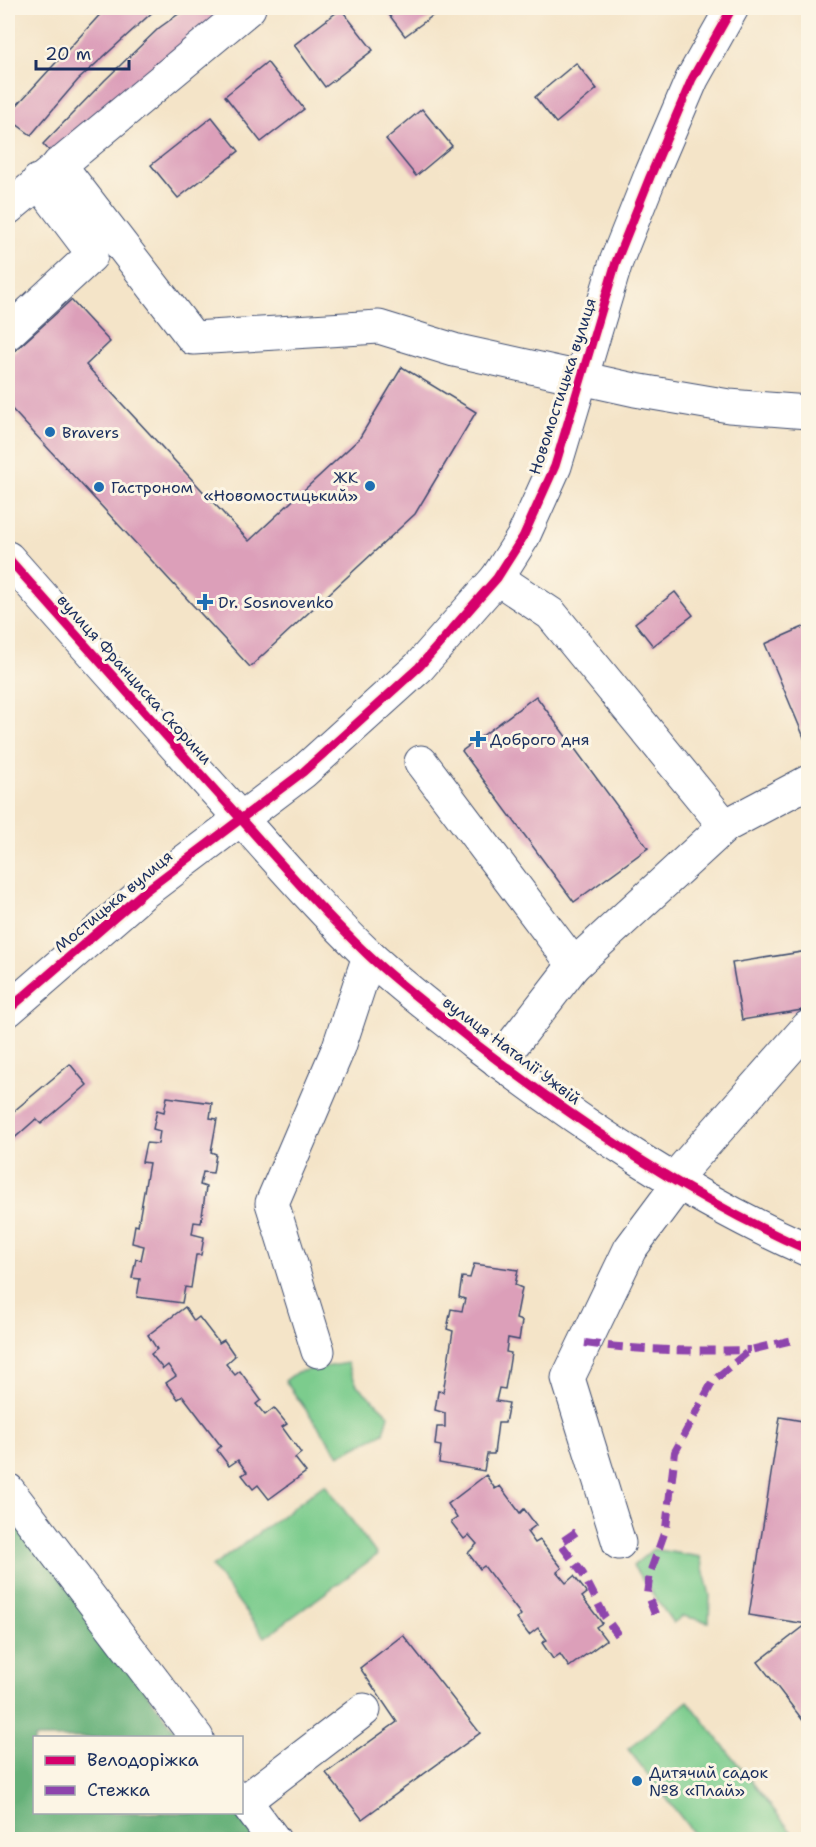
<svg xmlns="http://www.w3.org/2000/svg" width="816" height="1847" font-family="'Shantell Sans',sans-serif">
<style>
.green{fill:#7ccc8d;stroke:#4c7e76;stroke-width:1.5}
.forest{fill:#65b078;stroke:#40706b;stroke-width:1.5}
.building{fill:#dc9fb9}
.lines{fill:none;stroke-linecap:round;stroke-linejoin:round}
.minor-casing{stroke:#3c4a6e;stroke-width:35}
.minor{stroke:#fff;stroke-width:33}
.quiet{stroke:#8e44ad;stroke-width:8;stroke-dasharray:15 8;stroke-linecap:butt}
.cycleway-casing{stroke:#fcf5e5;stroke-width:13}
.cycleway{stroke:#d6006c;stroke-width:9}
.poi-dot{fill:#1f6fb2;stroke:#fcf5e5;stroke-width:2}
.labels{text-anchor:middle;stroke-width:6;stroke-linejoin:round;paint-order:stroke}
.street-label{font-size:16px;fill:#1b2f5e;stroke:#fcf5e5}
.poi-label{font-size:16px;fill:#1b2f5e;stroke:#fcf5e5;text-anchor:start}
</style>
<rect width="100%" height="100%" fill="#fcf5e5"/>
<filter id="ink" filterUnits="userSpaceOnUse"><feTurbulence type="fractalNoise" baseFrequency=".0167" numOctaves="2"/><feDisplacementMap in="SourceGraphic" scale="12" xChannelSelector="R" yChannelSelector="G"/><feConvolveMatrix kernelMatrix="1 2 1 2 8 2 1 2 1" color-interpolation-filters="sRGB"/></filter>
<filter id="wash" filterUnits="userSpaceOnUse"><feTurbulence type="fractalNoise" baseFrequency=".008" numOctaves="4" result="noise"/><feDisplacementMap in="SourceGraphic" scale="24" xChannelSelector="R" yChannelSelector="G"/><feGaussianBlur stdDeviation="1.35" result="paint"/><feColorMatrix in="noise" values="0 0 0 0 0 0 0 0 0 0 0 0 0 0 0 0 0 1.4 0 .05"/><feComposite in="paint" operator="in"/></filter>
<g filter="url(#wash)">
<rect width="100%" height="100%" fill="#f4e4c8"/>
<g class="green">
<path d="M 347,1363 L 357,1385 L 389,1415 L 384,1433 L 339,1455 L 285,1381 L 297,1372 Z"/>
<path d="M 325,1484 L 377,1555 L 265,1637 L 212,1567 Z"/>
<path d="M 653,1549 L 700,1557 L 710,1595 L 709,1622 L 683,1616 L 673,1623 L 633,1566 Z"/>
<path d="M 688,1701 L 797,1839 L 698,1839 L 628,1749 Z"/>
</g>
<path class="forest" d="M 8,1507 L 180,1737 L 34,1738 L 34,1812 L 236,1813 L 256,1839 L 8,1839 Z"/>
<g id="blocks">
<g class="building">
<path d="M 106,8 L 157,8 L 78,80 L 31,135 L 8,118 L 8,115 Z"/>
<path d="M 187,8 L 237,8 L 56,158 L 43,144 L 105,80 L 159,28 Z"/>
<path d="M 384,8 L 443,8 L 405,36 Z"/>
<path d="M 341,9 L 373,50 L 325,87 L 294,45 Z"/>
<path d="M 267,62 L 304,109 L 261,142 L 225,96 Z"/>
<path d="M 576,63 L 597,89 L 556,123 L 535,97 Z"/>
<path d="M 422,109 L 452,146 L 416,176 L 386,139 Z"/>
<path d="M 212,117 L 239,151 L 178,198 L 151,165 Z"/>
<path d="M 71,300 L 110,342 L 86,365 L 249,541 L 359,439 L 402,367 L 476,412 L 415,514 L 250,667 L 8,405 L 8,357 Z"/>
<path d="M 675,592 L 693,615 L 653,646 L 635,623 Z"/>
<path d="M 808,625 L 808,747 L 765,644 Z"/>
<path d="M 536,696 L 648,848 L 574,902 L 462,751 Z"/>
<path d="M 808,951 L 808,1009 L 742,1020 L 732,963 Z"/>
<path d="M 70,1064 L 87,1085 L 41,1124 L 36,1119 L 10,1142 L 8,1139 L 8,1116 Z"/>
<path d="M 167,1097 L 212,1103 L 210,1118 L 217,1119 L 211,1152 L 216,1154 L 213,1173 L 203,1172 L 200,1185 L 206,1187 L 201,1223 L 194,1222 L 192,1234 L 204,1237 L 201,1255 L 196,1255 L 191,1288 L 185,1287 L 182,1303 L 137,1297 L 140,1279 L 132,1278 L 136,1259 L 141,1260 L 144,1246 L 132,1243 L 135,1225 L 138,1226 L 149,1163 L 142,1162 L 146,1143 L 158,1144 L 160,1131 L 153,1129 L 157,1110 L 164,1112 Z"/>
<path d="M 474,1264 L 518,1270 L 515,1285 L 522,1288 L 516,1319 L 522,1321 L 519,1340 L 508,1338 L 506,1352 L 511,1353 L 509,1366 L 505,1389 L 499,1388 L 496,1401 L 509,1403 L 505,1423 L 498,1423 L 494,1454 L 487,1454 L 484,1471 L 439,1463 L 441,1446 L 435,1445 L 437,1427 L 445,1427 L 445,1413 L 435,1410 L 438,1391 L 443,1392 L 453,1331 L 447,1329 L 451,1309 L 462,1311 L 465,1299 L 459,1297 L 462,1277 L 470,1278 Z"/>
<path d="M 185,1307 L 194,1321 L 199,1317 L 219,1343 L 224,1340 L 235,1356 L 226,1364 L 235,1375 L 240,1371 L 261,1400 L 256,1404 L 265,1415 L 274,1408 L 287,1424 L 282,1427 L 301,1453 L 295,1458 L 306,1472 L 269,1499 L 258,1485 L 253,1489 L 242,1475 L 247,1472 L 238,1460 L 229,1466 L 217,1450 L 221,1446 L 183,1396 L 178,1399 L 166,1383 L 176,1376 L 168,1365 L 163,1369 L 151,1354 L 157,1349 L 148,1335 Z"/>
<path d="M 780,1417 L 808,1422 L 808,1727 L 758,1662 L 807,1624 L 749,1615 Z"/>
<path d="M 486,1475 L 495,1489 L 500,1486 L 520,1513 L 524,1509 L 536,1525 L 527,1532 L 535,1543 L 540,1540 L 562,1568 L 557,1572 L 566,1583 L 574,1576 L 587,1593 L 582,1597 L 602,1623 L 596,1627 L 606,1640 L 569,1667 L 560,1654 L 553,1659 L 542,1643 L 547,1640 L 538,1628 L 529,1635 L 517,1619 L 521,1615 L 484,1566 L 480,1569 L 468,1553 L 477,1544 L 469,1535 L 464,1539 L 451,1522 L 457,1518 L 448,1504 Z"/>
<path d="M 403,1635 L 480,1733 L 362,1819 L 326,1773 L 397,1722 L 360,1668 Z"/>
</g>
</g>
</g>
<g filter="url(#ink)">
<use href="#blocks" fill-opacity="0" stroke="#3c4a6e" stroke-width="1.5"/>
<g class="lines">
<defs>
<g id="minor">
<path d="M 59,164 L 193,338 L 379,327 L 454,350 L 635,390 L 729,406 L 808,412"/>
<path d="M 8,208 L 249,8"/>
<path d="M 8,333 L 91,256 L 88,247 L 38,181"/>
<path d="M 8,558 C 85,645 162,732 240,818 C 282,865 323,912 368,955 C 402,987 440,1015 476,1044 C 579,1123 690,1198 808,1250"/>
<path d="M 497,578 L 551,614 L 725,826"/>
<path d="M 421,762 L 574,965"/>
<path d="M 8,1010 L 144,892 L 303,772 L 419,667 L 497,578 L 523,537 L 555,466 L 616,262 L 650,177 L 692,79 L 732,8"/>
<path d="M 499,1062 L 574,965 L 725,826 L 808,782"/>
<path d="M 674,1179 L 808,1027"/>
<path d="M 318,1351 L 272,1203 L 339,1047 L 369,956"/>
<path d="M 8,1490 L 197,1738"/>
<path d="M 619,1543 L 568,1378 L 630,1249 L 680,1182"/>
<path d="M 242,1797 L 274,1840"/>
<path d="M 245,1801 L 364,1710"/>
</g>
</defs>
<use href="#minor" class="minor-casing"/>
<use href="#minor" class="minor"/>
<g class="quiet">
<path d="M 585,1343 C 640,1351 695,1351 750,1350"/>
<path d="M 576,1532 L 560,1543 L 583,1574 L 605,1617 L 618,1635"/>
<path d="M 655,1614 L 647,1594 L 650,1573 L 666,1528 L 675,1452 L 713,1381 L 750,1350 L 797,1339"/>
</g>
<defs>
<g id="cycleway">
<path d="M 8,558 C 85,645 162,732 240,818 C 282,865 323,912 368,955 C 402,987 440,1015 476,1044 C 579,1123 690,1198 808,1250"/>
<path d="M 8,1010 L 144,892 L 303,772 L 419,667 L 497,578 L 523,537 L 555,466 L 616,262 L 650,177 L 692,79 L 732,8"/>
</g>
</defs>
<use href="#cycleway" class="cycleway-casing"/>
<use href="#cycleway" class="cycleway"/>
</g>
</g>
<g class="poi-dot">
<circle cx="50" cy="432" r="6"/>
<circle cx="370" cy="486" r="6"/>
<circle cx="99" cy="487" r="6"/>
<path d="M202 593h6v6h6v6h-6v6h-6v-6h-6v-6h6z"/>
<path d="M475 730h6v6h6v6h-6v6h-6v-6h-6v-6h6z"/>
<circle cx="637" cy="1781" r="6"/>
</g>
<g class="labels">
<g class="street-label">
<text transform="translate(562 386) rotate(-72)" y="6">Новомостицька вулиця</text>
<text transform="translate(135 679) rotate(48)" y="6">вулиця Франциска Скорини</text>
<text transform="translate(113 901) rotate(-40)" y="6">Мостицька вулиця</text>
<text transform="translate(512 1050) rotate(37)" y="6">вулиця Наталії Ужвій</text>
</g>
<g class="poi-label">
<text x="62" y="438">Bravers</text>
<text x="358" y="483" text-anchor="end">ЖК<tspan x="358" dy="18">«Новомостицький»</tspan></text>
<text x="111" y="493">Гастроном</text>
<text x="218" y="608">Dr. Sosnovenko</text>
<text x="490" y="745">Доброго дня</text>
<text x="649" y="1778">Дитячий садок<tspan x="649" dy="18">№8 «Плай»</tspan></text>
</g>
</g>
<rect width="816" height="1847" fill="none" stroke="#fcf5e5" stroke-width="30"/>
<rect x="33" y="1736" width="210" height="78" fill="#fcf5e5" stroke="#a2a6af" stroke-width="1.5"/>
<rect x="45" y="1756" width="30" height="9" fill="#d6006c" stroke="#a2a6af" stroke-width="1.5"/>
<text x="87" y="1766" font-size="18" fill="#1b2f5e">Велодоріжка</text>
<rect x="45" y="1786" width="30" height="9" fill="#8e44ad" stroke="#a2a6af" stroke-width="1.5"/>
<text x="87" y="1796" font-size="18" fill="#1b2f5e">Стежка</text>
<path d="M36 60v9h93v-9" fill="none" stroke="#1b2f5e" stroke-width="3"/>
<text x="45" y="60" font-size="18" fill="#1b2f5e" stroke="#fcf5e5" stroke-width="4.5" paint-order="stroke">20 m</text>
</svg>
